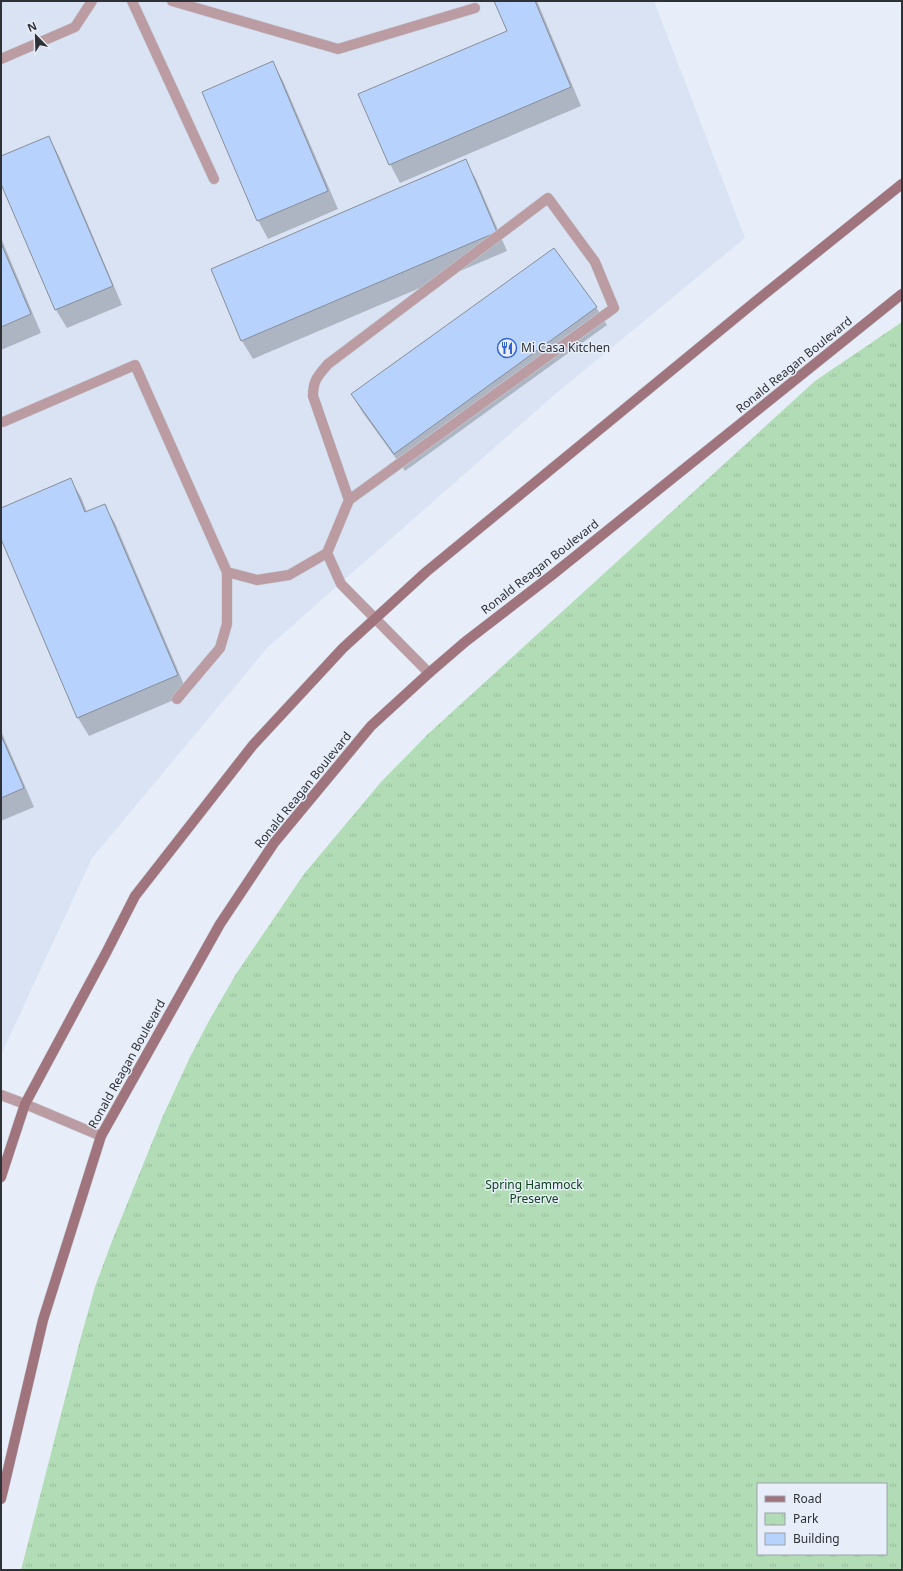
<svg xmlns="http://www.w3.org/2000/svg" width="903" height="1571" font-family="'Noto Sans',sans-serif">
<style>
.built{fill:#d9e3f4}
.park{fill:url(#park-tufts);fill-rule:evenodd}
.shadow{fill:#0003}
.building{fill:#b7d3fd;stroke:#888e98}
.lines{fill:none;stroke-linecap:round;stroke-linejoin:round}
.lane-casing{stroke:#c6ccd6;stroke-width:11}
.street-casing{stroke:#c6ccd6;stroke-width:11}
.secondary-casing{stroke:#c6ccd6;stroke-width:11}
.lane{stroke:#bb9ca2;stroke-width:10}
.street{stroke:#bb9ca2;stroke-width:10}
.secondary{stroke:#a0747d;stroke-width:10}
.labels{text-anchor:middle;stroke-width:3;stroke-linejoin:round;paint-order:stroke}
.poi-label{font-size:12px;fill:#2e3135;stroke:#e7eef9;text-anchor:start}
.street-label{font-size:12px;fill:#2e3135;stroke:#e7eef9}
.park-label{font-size:12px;fill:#0c441a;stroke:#e7eef9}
</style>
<defs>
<pattern id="park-tufts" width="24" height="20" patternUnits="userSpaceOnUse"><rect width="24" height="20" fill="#b1dcb5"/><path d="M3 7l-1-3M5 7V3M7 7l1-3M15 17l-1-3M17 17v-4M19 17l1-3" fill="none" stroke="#99bd9c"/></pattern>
</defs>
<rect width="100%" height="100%" fill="#e7eef9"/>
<path class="built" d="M 1,1 L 654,1 L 745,238 L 553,396 L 267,648 L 92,858 L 1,1055 Z"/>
<path class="park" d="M 902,322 L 902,1570 L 21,1570 L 79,1344 L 95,1287 L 112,1241 L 162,1118 L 190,1057 L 210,1019 L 236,974 L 304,874 L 381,782 L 428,734 L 815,381 ZM 758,1484 L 886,1484 L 886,1554 L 758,1554 Z"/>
<g class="shadow">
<path d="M 495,1 L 537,1 L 581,106 L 400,183 L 390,164 L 508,31 Z"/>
<path d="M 273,63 L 283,81 L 338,209 L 268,239 L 258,220 Z"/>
<path d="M 49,137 L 59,156 L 122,305 L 67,328 L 56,310 L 1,181 L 1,157 Z"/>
<path d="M 465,161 L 476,179 L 507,251 L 253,359 L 242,341 L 212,269 Z"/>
<path d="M 1,238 L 41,333 L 1,350 Z"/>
<path d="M 596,307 L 607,325 L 405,471 L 363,413 L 352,395 Z"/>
<path d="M 70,479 L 81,497 L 87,512 L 104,505 L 115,523 L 188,694 L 89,736 L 78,718 L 1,537 L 1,509 Z"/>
<path d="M 1,731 L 34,807 L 1,821 Z"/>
</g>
<g class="building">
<path d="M 494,1 L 535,1 L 571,87 L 389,165 L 358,94 L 507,31 Z"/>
<path d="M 273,61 L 328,191 L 257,221 L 202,92 Z"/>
<path d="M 49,136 L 113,286 L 55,310 L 1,184 L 1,156 Z"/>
<path d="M 466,159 L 497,232 L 241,341 L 211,269 Z"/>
<path d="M 1,243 L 31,314 L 1,327 Z"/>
<path d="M 554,248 L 597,307 L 394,454 L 351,394 Z"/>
<path d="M 71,478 L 85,512 L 105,504 L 178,675 L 77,718 L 1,539 L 1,508 Z"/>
<path d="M 1,735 L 24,788 L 1,798 Z"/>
</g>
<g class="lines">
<defs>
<g id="lane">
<path d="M 132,1 L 214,179"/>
<path d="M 172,1 L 338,49 L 475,8"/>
<path d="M 3,422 L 135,365 L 227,572 L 257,580 L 289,575 L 327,553"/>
<path d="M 349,500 L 313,396 C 313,380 318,376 328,364 L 548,198 L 595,262 L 614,308 L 349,500 L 327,553 L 341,584 L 429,673"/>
<path d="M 177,699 L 220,648 L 227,624 L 227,572"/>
</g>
<g id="street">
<path d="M 1,59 L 75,27 L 92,1"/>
<path d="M 1,1095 L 25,1104 L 101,1136"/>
</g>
<g id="secondary">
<path d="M 1,1177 L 25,1104 L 106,953 L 135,896 L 253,745 L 343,648 L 426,572 L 756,301 L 902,184"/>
<path d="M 1,1499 L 43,1320 L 101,1136 L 220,924 L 274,843 L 371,726 L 429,673 L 465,642 L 552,575 L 902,294"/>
</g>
</defs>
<use href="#lane" class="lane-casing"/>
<use href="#street" class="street-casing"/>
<use href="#secondary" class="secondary-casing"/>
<use href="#lane" class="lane"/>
<use href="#street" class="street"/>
<use href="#secondary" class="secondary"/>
</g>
<defs>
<symbol id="restaurant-ring" viewBox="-11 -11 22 22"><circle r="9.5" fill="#e7eef9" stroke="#3364d3" stroke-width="1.5"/><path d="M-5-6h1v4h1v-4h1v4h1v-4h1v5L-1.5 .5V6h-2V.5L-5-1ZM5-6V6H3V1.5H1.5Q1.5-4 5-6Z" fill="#3364d3"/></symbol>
</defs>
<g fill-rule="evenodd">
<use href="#restaurant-ring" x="496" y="337" width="22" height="22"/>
</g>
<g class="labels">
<g class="poi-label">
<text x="521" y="352">Mi Casa Kitchen</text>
</g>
<g class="street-label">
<text transform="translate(794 365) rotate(-39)" y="4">Ronald Reagan Boulevard</text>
<text transform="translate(540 567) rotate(-38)" y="4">Ronald Reagan Boulevard</text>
<text transform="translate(303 790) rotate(-51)" y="4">Ronald Reagan Boulevard</text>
<text transform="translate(127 1064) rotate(-61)" y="4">Ronald Reagan Boulevard</text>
</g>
<g class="park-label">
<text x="534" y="1189">Spring Hammock<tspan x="534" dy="14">Preserve</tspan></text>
</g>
</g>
<rect width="903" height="1571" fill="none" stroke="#2e3135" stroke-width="4"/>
<rect x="757" y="1483" width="130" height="72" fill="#e7eef9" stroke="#9da2ab"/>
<rect x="765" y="1496" width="20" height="6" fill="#a0747d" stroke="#9da2ab"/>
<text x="793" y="1503" font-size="12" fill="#2e3135">Road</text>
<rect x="765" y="1513" width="20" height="12" fill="url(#park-tufts)" stroke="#9da2ab"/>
<text x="793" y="1523" font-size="12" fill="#2e3135">Park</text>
<rect x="765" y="1533" width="20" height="12" fill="#b7d3fd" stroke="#9da2ab"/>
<text x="793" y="1543" font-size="12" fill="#2e3135">Building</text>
<g transform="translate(36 36) rotate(337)" stroke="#e7eef9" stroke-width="3" paint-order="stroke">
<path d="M0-3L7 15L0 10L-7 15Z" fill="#2e3135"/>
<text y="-6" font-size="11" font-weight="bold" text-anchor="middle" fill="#2e3135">N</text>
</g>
</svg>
